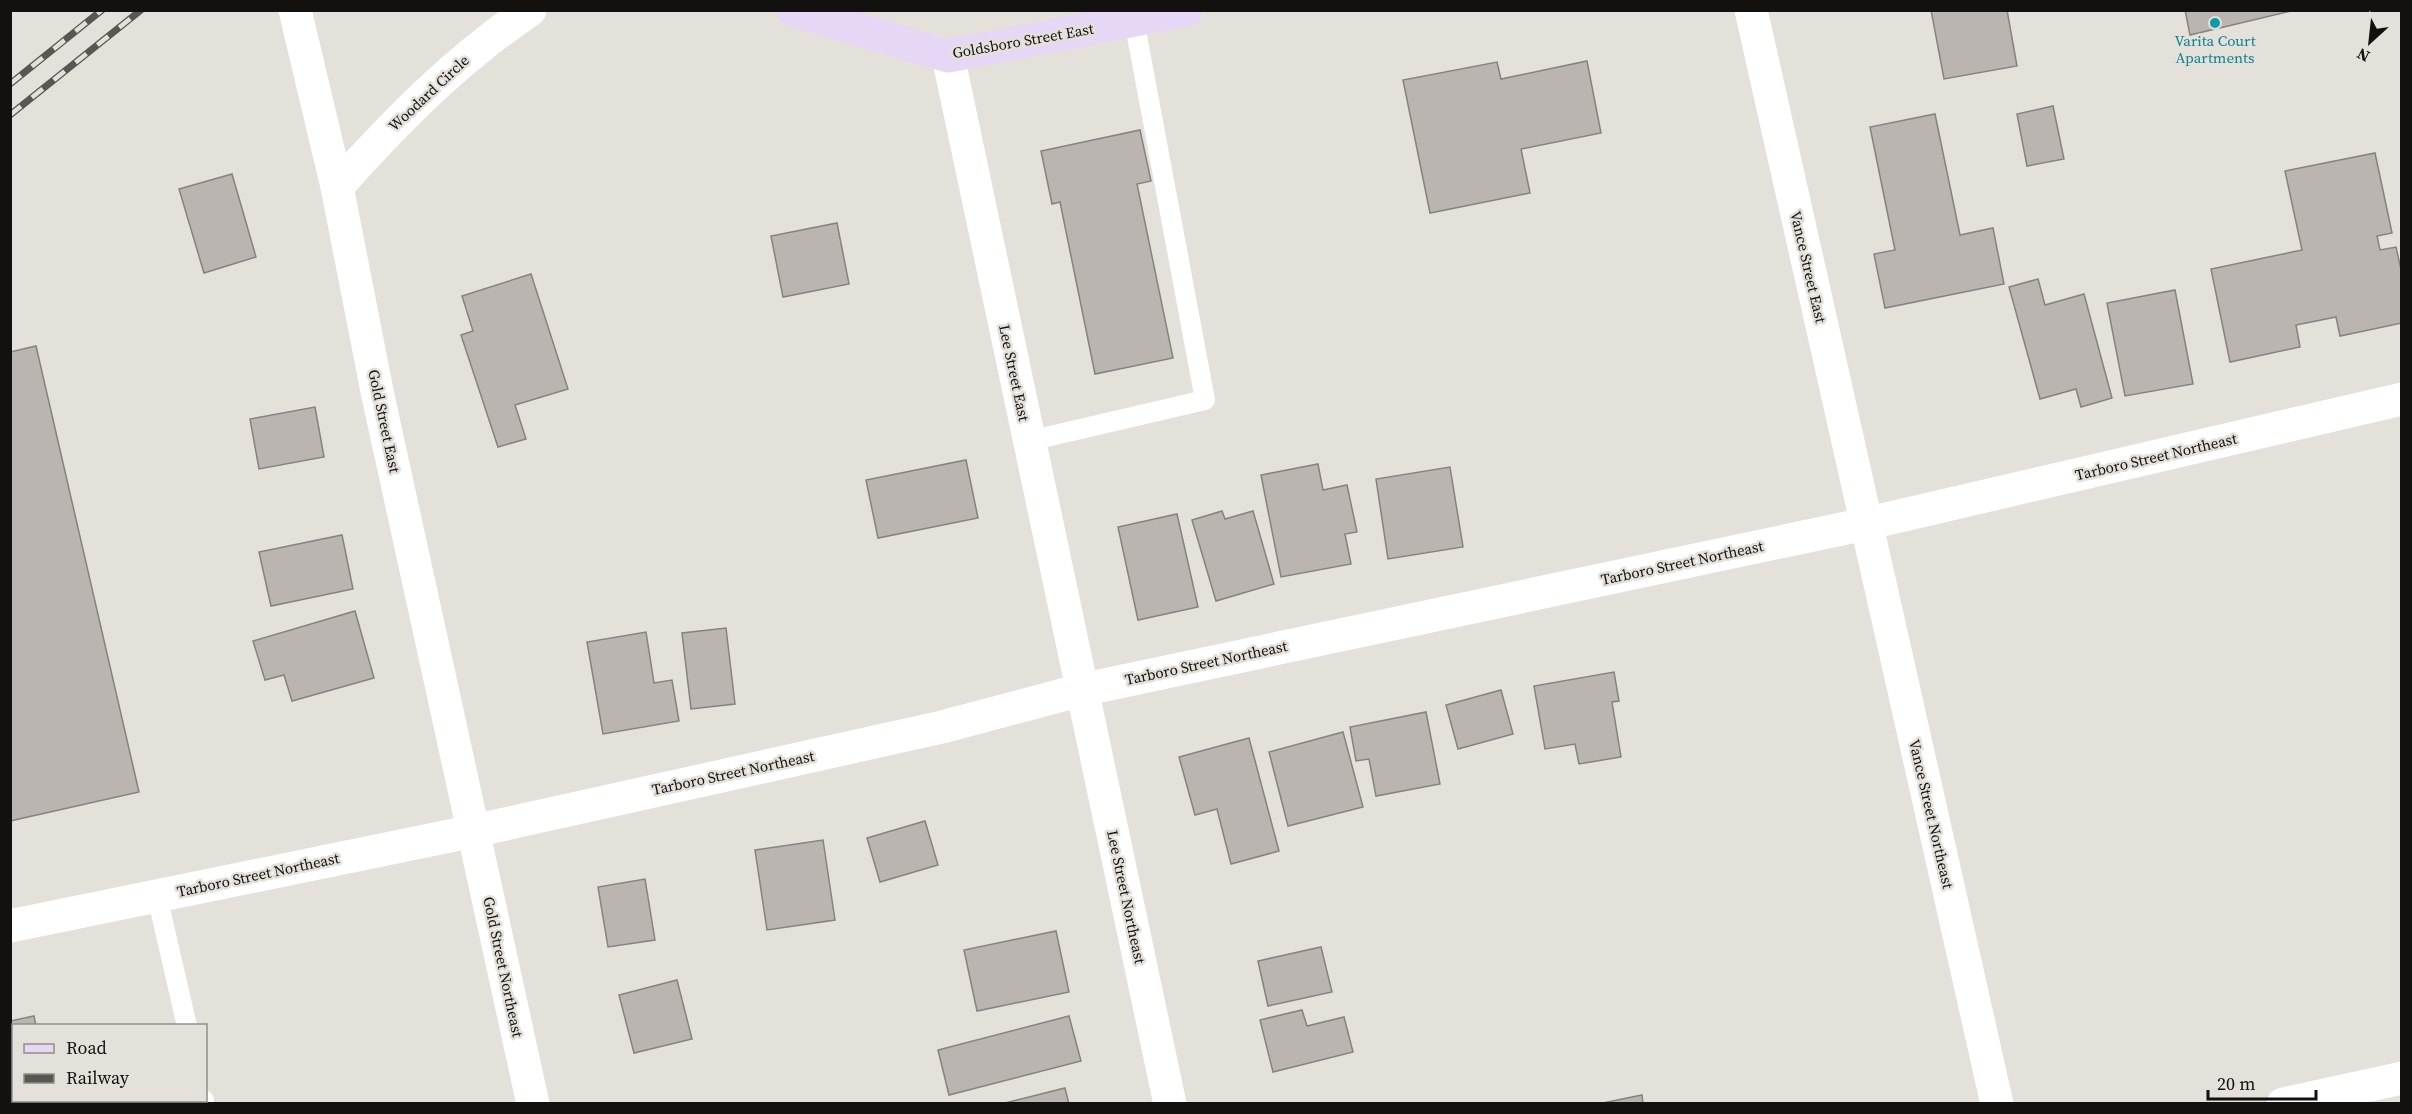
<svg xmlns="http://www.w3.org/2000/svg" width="2412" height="1114" font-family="'Source Serif 4',serif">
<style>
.building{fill:#bab5b0;stroke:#87827d;stroke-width:1.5}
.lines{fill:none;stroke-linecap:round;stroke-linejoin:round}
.service{stroke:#fff;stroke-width:20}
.minor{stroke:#fff;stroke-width:33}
.tertiary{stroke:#fff;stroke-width:33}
.secondary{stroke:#e7d7f6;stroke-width:33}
.rail-casing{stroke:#595754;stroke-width:7}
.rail{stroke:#e4e1db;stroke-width:4.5;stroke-dasharray:14;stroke-linecap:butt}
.culture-dot{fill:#0f9aa8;stroke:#e4e1db;stroke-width:2}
.labels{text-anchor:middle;stroke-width:5;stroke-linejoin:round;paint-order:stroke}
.street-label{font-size:15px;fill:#12110f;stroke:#e4e1db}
.culture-label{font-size:15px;fill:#0d838f;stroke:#e4e1db}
</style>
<rect width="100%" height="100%" fill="#e4e1db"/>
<g class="building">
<path d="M 1931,10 L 2007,10 L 2017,66 L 1944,79 Z"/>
<path d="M 2185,10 L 2295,10 L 2190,35 Z"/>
<path d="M 1587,61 L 1601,133 L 1521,149 L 1530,193 L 1430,213 L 1403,80 L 1497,62 L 1501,79 Z"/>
<path d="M 2053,106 L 2064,159 L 2027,166 L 2017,114 Z"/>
<path d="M 1935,114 L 1960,235 L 1993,228 L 2004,284 L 1885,308 L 1874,254 L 1895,250 L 1870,127 Z"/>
<path d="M 1140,130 L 1151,181 L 1137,184 L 1173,358 L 1095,374 L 1060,202 L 1052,204 L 1041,151 Z"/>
<path d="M 2375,153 L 2392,233 L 2377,236 L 2380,250 L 2396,247 L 2402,274 L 2402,323 L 2340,336 L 2336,317 L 2296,325 L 2300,347 L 2230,362 L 2211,269 L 2302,250 L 2285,171 Z"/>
<path d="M 232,174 L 256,257 L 204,273 L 179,189 Z"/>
<path d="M 837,223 L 849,284 L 783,297 L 771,236 Z"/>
<path d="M 531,274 L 568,389 L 515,405 L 526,439 L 498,447 L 461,335 L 473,331 L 462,296 Z"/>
<path d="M 2038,279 L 2045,305 L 2084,294 L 2112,398 L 2081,407 L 2076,389 L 2040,399 L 2009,287 Z"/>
<path d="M 2175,290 L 2193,384 L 2125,396 L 2107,303 Z"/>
<path d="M 36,346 L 139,792 L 10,821 L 10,352 Z"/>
<path d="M 315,407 L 324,457 L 259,469 L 250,419 Z"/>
<path d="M 966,460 L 978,518 L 878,538 L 866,480 Z"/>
<path d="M 1318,464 L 1323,490 L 1347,485 L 1357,532 L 1345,534 L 1351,564 L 1281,577 L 1261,475 Z"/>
<path d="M 1450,467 L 1463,547 L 1388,559 L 1376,479 Z"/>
<path d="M 1222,511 L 1225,519 L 1253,511 L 1274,584 L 1216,601 L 1192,520 Z"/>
<path d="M 1177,514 L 1198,607 L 1138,620 L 1118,527 Z"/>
<path d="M 342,535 L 353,589 L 271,606 L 259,552 Z"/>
<path d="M 355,611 L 374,678 L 292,701 L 284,675 L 265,680 L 253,641 Z"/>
<path d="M 726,628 L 735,704 L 691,709 L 682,633 Z"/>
<path d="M 646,632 L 654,683 L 672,680 L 679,721 L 603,734 L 587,642 Z"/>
<path d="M 1614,672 L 1619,701 L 1612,702 L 1621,757 L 1579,764 L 1575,744 L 1545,749 L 1534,686 Z"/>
<path d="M 1501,690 L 1513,734 L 1458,749 L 1446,705 Z"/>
<path d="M 1426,712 L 1440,784 L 1376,796 L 1369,759 L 1356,761 L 1350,727 Z"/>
<path d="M 1343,732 L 1363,807 L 1288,826 L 1269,752 Z"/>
<path d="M 1249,738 L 1279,851 L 1231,864 L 1217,809 L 1195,815 L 1179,757 Z"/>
<path d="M 925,821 L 938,865 L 880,882 L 867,838 Z"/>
<path d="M 823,840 L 835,920 L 767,930 L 755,850 Z"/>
<path d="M 645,879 L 655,940 L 608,947 L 598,887 Z"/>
<path d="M 1056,931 L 1069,992 L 977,1011 L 964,950 Z"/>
<path d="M 1321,947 L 1332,992 L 1268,1006 L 1258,961 Z"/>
<path d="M 677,980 L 692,1039 L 634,1053 L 619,995 Z"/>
<path d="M 1302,1010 L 1307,1026 L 1344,1017 L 1353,1052 L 1273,1072 L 1260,1020 Z"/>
<path d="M 34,1016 L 36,1026 L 14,1026 L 14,1100 L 52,1100 L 53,1104 L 10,1104 L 10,1021 Z"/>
<path d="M 1069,1016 L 1081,1061 L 949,1095 L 938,1050 Z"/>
<path d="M 1065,1088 L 1069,1104 L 1005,1103 Z"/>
<path d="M 1642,1095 L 1643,1104 L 1598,1104 Z"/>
</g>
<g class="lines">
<g class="service">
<path d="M 1029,441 L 1205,400 L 1134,20"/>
<path d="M 157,896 L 187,1026"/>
<path d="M 204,1100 L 204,1104"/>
</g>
<g class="minor">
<path d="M 295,10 L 337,187 L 378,396 L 533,1104"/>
<path d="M 1751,10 L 1997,1104"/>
<path d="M 948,56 L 1170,1104"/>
<path d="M 337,187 C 397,120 455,61 530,10"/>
<path d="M 10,926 L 474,831 L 942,727 L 1081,690 L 1865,524 L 2402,399"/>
</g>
<path class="tertiary" d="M 2283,1104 L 2402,1078"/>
<path class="secondary" d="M 793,10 L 948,56 L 1186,10"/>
<defs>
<g id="rail">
<path d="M 10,84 L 102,10"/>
<path d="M 10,115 L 141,10"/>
</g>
</defs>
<use href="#rail" class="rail-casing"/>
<use href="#rail" class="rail"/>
</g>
<circle class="culture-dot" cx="2215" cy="23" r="6"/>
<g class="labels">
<g class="street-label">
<text transform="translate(1023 41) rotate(-10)" y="5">Goldsboro Street East</text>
<text transform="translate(429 93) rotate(-43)" y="5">Woodard Circle</text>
<text transform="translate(1808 267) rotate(77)" y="5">Vance Street East</text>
<text transform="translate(1014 373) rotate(78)" y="5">Lee Street East</text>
<text transform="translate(384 421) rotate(78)" y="5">Gold Street East</text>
<text transform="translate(2156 457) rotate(-13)" y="5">Tarboro Street Northeast</text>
<text transform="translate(1682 563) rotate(-12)" y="5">Tarboro Street Northeast</text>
<text transform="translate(1206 663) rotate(-12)" y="5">Tarboro Street Northeast</text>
<text transform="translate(733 773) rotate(-12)" y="5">Tarboro Street Northeast</text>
<text transform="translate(1931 814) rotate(77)" y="5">Vance Street Northeast</text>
<text transform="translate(258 875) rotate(-12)" y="5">Tarboro Street Northeast</text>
<text transform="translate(1126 897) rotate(78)" y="5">Lee Street Northeast</text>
<text transform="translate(503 967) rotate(78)" y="5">Gold Street Northeast</text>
</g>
<g class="culture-label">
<text x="2215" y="46">Varita Court<tspan x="2215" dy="17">Apartments</tspan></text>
</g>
</g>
<rect width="2412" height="1114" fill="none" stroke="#12110f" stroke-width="24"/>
<rect x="12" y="1024" width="195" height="78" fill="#e4e1db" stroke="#908e89" stroke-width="1.5"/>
<rect x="24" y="1044" width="30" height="9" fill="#e7d7f6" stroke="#908e89" stroke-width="1.5"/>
<text x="66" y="1054" font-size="18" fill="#12110f">Road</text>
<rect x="24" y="1074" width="30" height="9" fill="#595754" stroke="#908e89" stroke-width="1.5"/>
<text x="66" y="1084" font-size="18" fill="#12110f">Railway</text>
<g transform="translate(2370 42) rotate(207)" stroke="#e4e1db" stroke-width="4.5" paint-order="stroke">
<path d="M0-4.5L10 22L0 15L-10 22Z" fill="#12110f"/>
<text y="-9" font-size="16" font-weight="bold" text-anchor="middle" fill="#12110f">N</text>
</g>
<path d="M2208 1090v9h108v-9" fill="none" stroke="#12110f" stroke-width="3"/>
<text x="2217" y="1090" font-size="18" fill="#12110f" stroke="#e4e1db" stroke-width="4.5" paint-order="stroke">20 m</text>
</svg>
